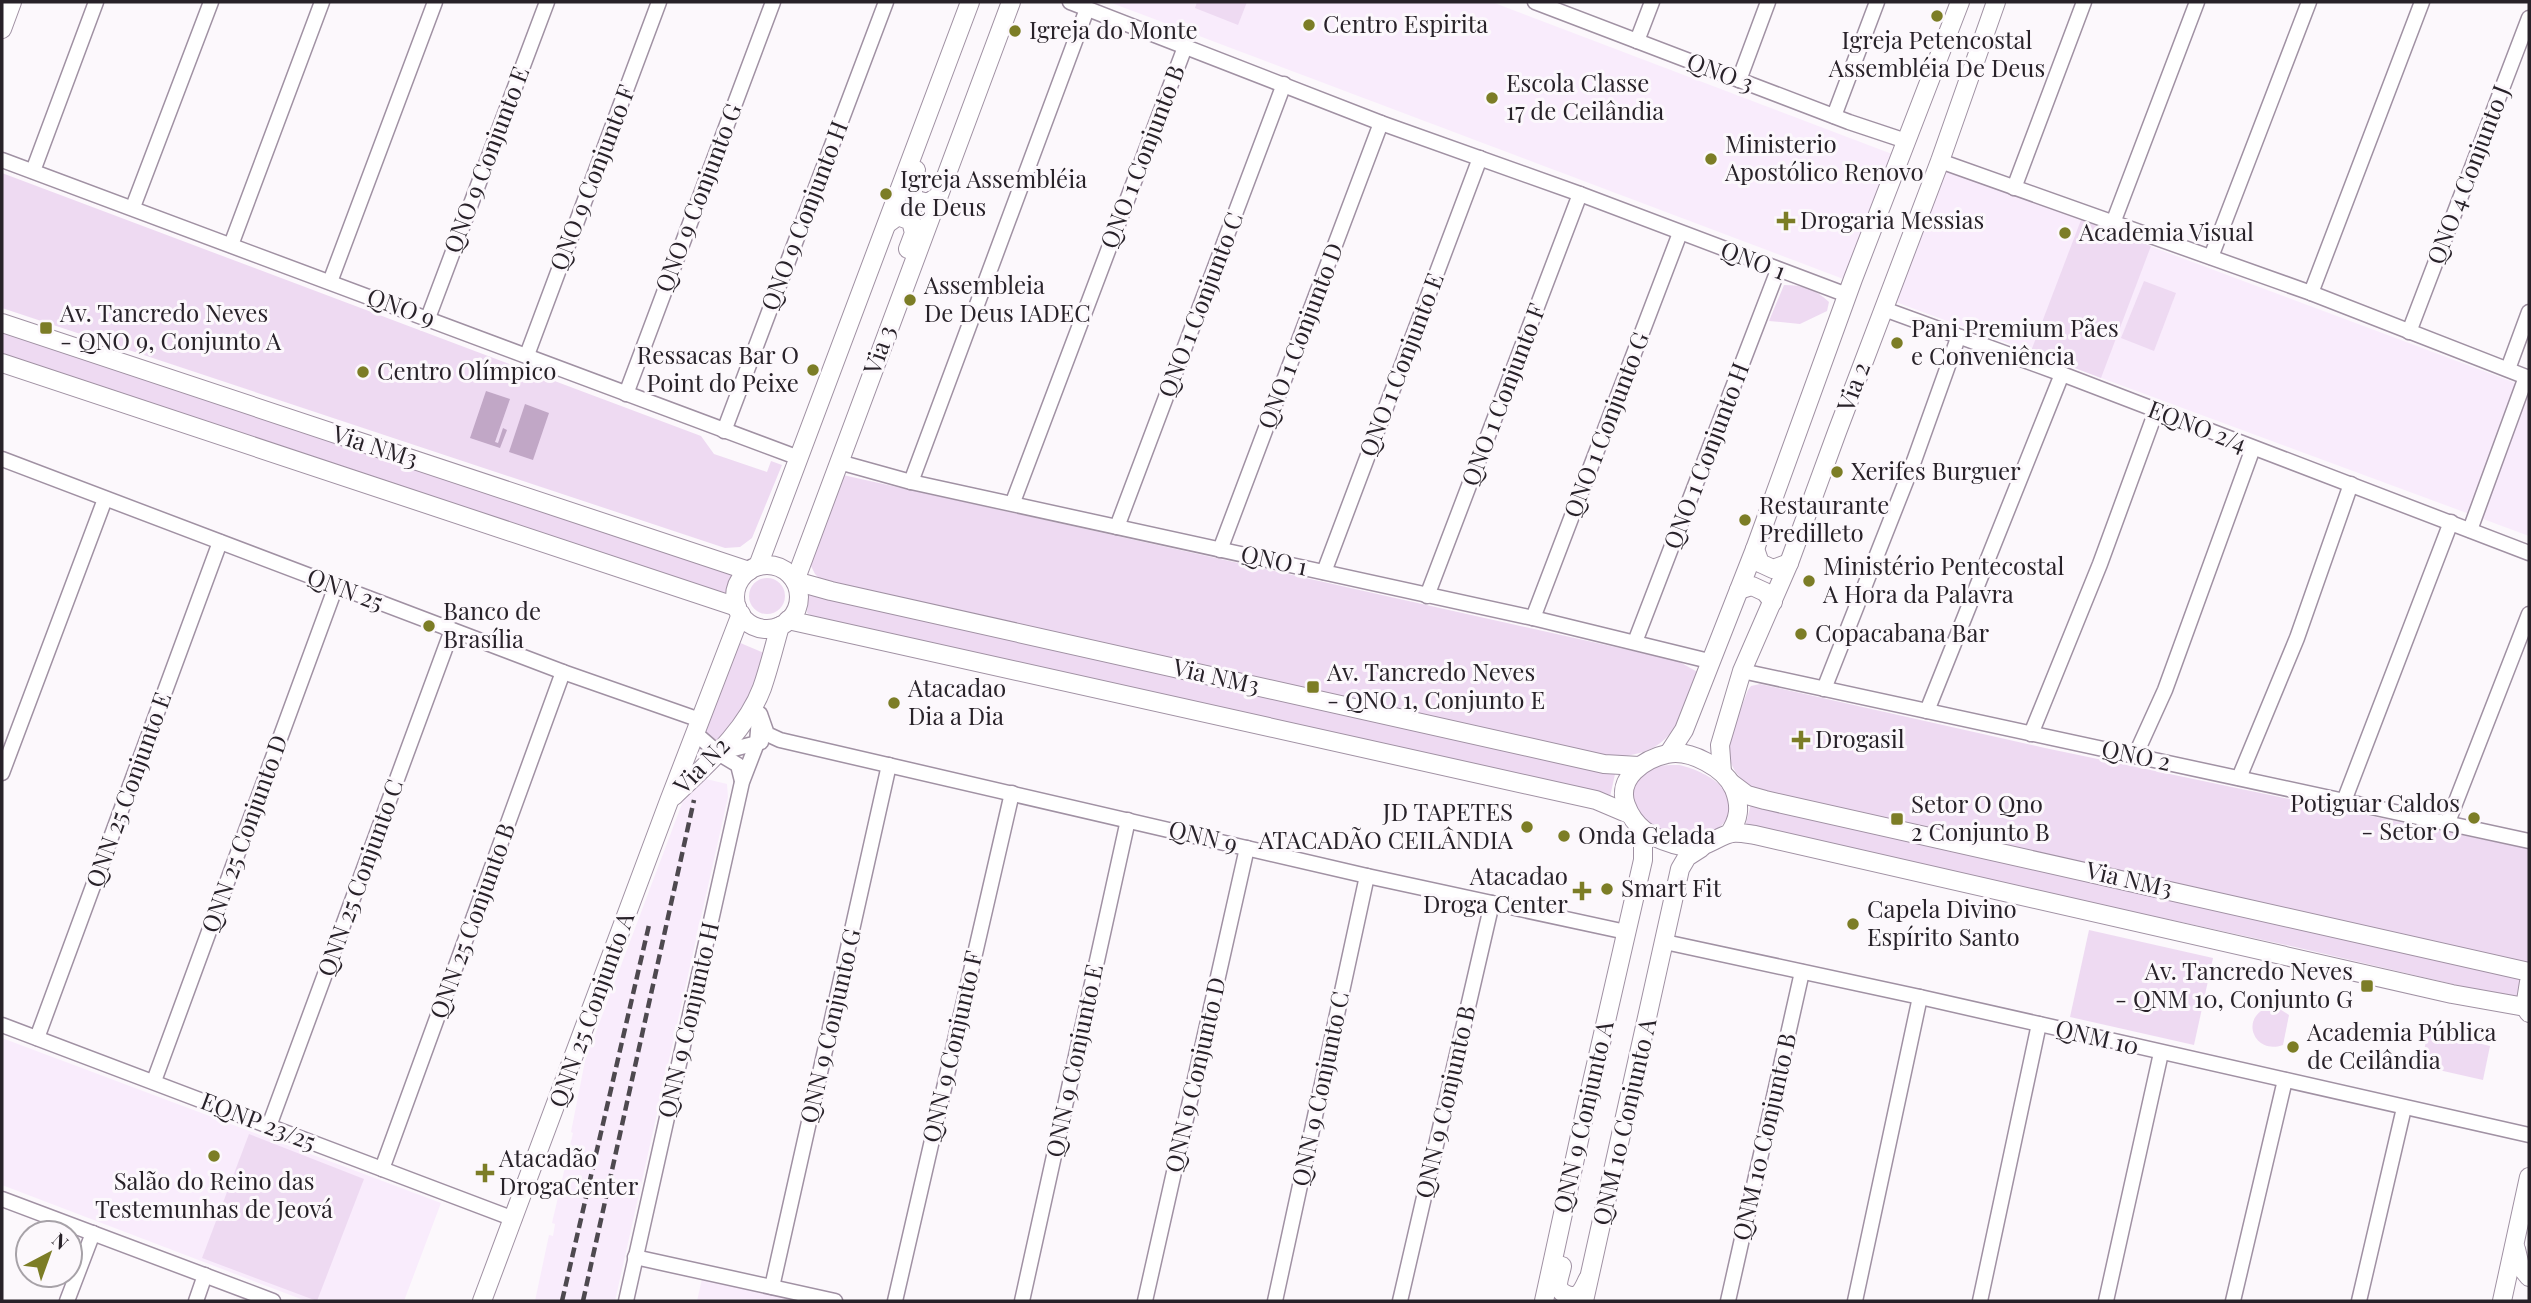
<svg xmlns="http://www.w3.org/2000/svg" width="2531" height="1303" font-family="'Playfair Display',serif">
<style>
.built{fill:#f9ecfc}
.green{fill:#eedaf2}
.water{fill:#c1a7c6}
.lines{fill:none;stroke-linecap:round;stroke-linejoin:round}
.minor-casing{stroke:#a091a3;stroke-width:17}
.major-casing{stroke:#a091a3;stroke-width:20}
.minor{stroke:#fff;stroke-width:14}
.major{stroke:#fff;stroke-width:18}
.rail{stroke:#4e494f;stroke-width:4.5;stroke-dasharray:10 5;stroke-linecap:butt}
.poi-dot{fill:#7c7d26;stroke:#fcf8fc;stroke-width:2.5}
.labels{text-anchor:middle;stroke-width:6;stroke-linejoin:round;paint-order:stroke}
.poi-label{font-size:24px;fill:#282229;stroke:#fcf8fc;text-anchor:start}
.street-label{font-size:24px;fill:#282229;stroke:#fcf8fc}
</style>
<rect width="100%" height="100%" fill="#fcf8fc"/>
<g class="built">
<path d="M 1109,2 L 1492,2 L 1892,154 L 1846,280 Z"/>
<path d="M 1944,169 L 2529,388 L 2529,536 L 1893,301 Z"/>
<path d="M 702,778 L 727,784 L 728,797 L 615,1301 L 535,1301 L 549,1235 L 553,1236 L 555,1224 L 552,1223 L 573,1133 L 571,1132 L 585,1061 L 683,801 Z"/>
<path d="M 2,1038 L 441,1203 L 404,1301 L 306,1301 L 2,1185 Z"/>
<path d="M 702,1279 L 799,1301 L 697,1301 Z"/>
</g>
<g class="green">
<path d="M 1197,2 L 1247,2 L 1238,25 L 1195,8 Z"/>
<path d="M 2,173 L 701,436 L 714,454 L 767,472 L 771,461 L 782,465 L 752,538 L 740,547 L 725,548 L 2,308 Z"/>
<path d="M 2081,220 L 2151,246 L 2101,378 L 2031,351 Z"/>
<path d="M 2144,281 L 2176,293 L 2154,351 L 2121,338 Z"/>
<path d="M 1784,285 C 1803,285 1815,289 1829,302 L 1827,311 L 1800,324 L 1769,321 Z"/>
<path d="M 2,330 L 736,574 L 728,596 L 2,356 Z"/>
<path d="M 843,475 L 1678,661 L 1701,674 C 1678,724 1672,756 1609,757 L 822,581 L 815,574 L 810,564 Z"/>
<circle cx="767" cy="596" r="18"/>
<path d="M 808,593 L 1337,710 L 1615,774 L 1610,797 L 817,619 L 807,613 Z"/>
<path d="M 738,642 L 764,653 L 756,687 L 731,729 L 717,742 L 705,731 Z"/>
<path d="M 1760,684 L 2045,748 L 2529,849 L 2529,963 L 1753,789 C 1711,758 1733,731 1748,690 L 1751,686 Z"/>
<path d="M 1679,765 C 1704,770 1751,795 1721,826 C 1701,846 1659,835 1641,817 C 1627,803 1631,782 1647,771 C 1656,765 1669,765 1679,765 Z"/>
<path d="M 1751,804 L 2521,977 L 2516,999 L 2295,947 L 1745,827 Z"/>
<path d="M 2089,930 L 2213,958 L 2194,1045 L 2070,1017 Z"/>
<path d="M 2271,1007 L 2278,1008 L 2289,1015 L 2283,1045 C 2252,1056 2239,1014 2271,1007 Z"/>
<path d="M 2428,1031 L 2490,1046 L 2483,1080 L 2421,1066 Z"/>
<path d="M 249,1134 L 364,1179 L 317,1301 L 202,1258 Z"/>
</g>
<g class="water">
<path d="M 486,391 L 510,399 L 495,442 L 498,443 L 503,428 L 507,430 L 500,448 L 470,438 Z"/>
<path d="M 525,404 L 549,413 L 533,460 L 509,452 Z"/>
</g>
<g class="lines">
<defs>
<g id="minor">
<path d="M 1070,2 L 1381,123 L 1580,194 L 1847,295"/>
<path d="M 1535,2 L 1849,122 L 1906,141"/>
<path d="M 1637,41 L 1652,2"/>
<path d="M 1739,80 L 1768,2"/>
<path d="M 1834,116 L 1877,2"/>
<path d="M 2,160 L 799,458"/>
<path d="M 1940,161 L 2311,293 L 2529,378"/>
<path d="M 33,171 L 96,2"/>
<path d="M 2014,188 L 2084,2"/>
<path d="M 133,207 L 211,2"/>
<path d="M 2113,223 L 2197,2"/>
<path d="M 231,245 L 322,2"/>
<path d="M 2211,257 L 2309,2"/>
<path d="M 330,282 L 435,2"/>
<path d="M 2311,293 L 2422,2"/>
<path d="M 1884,309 L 2062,374 L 2529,553"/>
<path d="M 428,318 L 547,2"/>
<path d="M 2409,332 L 2529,18"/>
<path d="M 527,355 L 659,2"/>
<path d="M 2508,369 L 2529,312"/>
<path d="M 626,394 L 773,2"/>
<path d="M 724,431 L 886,2"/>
<path d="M 2,459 L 563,672 L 700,720"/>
<path d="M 839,462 L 911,482 L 1533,618 L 1709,661"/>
<path d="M 911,482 L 1087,9"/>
<path d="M 1013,502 L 1185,47"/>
<path d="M 1117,527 L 1284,84"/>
<path d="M 2470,530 L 2526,377"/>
<path d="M 1220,550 L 1381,123"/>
<path d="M 1324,572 L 1480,158"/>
<path d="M 1427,596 L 1580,194"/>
<path d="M 1533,618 L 1680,233"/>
<path d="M 1635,642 L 1778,270"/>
<path d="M 1742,671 L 2529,841"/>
<path d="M 1824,689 L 1914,461 L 1958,338"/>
<path d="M 1927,711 L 2062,374"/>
<path d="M 760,714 L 767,734 L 780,740 L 1367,876 L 1626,932"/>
<path d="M 695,733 L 718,753 L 738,765 L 742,781"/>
<path d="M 2031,734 L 2100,564 L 2156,411"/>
<path d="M 718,753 L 761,742"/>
<path d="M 2135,756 L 2165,690 L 2253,448"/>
<path d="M 2,773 L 105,499"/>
<path d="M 2239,778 L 2297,638 L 2351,484"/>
<path d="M 2344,801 L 2451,522"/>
<path d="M 2448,822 L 2529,614"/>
<path d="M 1665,942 L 1920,997 L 2529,1135"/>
<path d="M 2,1025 L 514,1219"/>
<path d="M 37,1038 L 220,542"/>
<path d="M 154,1081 L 336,586"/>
<path d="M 269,1126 L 452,630"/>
<path d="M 382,1169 L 563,672"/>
<path d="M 2,1199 L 273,1301"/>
<path d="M 635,1257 L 835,1301"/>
<path d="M 772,1287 L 889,765"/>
<path d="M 67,1301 L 93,1233"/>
<path d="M 196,1301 L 205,1275"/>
<path d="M 626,1301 L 742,782 L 757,743 L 759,718"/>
<path d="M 895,1301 L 1012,793"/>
<path d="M 1022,1301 L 1128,820"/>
<path d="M 1145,1301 L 1247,848"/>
<path d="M 1275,1301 L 1367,876"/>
<path d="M 1400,1301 L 1492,903"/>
<path d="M 1728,1301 L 1802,972"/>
<path d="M 1855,1301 L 1920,997"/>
<path d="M 1980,1301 L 2039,1024"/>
<path d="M 2106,1301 L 2161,1053"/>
<path d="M 2233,1301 L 2285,1080"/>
<path d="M 2359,1301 L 2404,1108"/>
</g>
<g id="major">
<path d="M 1011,2 L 795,581 L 831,591 L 1604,764 L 1639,766"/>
<path d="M 2,29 L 12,2"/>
<path d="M 916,170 L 911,189 L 916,200 L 928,203 L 938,196"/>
<path d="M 887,224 L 898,216 L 911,221 L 914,233 L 908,249"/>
<path d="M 2,323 L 749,571"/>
<path d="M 2,363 L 737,607"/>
<path d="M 1755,549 L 1760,563 L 1773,569 L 1789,563"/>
<circle cx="767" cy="597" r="32"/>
<path d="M 758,566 L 970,2"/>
<path d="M 1739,590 L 1752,586 L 1765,592 L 1773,602"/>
<path d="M 788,620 L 1596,800 L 1629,814"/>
<path d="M 1669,753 L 1684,730 L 1755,549 L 1853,279 L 1960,2"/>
<path d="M 1722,772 L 1720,745 L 1742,671 L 1789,563 L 1837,432 L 1940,161 L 1996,2"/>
<path d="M 1731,783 L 1747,795 L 1765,800 L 2529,972"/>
<path d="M 674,796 C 706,765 746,731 762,688 C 769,668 774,647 780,626"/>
<path d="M 1729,834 C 1739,819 1741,807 1734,789 C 1725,768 1690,749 1667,754 C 1644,759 1616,778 1626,805 C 1634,827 1650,837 1673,844 C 1703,852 1703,844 1728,834 C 1736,831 1747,834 1755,835 L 2452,994 L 2525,1007"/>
<path d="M 2529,982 L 2525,1007 L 2529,1013"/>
<path d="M 2516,1249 L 2520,1266 L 2529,1277"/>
<path d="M 1562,1266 C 1561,1272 1558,1279 1558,1285 C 1559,1293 1570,1298 1577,1295 C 1583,1292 1585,1284 1588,1279"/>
<path d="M 482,1301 L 669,801 L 741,614"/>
<path d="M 1544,1301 L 1586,1108 L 1643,860 L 1643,832"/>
<path d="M 1584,1301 L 1680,869 L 1687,857 L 1701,848"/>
<path d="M 2502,1301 L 2529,1177"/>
</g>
</defs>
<use href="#minor" class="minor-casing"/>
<use href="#major" class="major-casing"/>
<use href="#minor" class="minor"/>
<use href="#major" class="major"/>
<g class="rail">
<path d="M 562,1301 L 649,925"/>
<path d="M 583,1301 L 694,800"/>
</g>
</g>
<g class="poi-dot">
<circle cx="1937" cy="16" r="7"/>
<circle cx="1309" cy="25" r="7"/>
<circle cx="1015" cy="31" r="7"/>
<circle cx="1492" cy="98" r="7"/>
<circle cx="1711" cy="159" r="7"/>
<circle cx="886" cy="194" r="7"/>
<path d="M1782.5 210.5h7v7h7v7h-7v7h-7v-7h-7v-7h7z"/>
<circle cx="2065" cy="233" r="7"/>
<circle cx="910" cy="300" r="7"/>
<rect x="39" y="321" width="14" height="14" rx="3.5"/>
<circle cx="1897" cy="343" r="7"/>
<circle cx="813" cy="370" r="7"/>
<circle cx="363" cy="372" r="7"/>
<circle cx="1837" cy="472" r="7"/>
<circle cx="1745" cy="520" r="7"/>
<circle cx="1809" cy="581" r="7"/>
<circle cx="429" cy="626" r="7"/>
<circle cx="1801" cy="634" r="7"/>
<rect x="1306" y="680" width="14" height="14" rx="3.5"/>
<circle cx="894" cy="703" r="7"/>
<path d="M1797.5 729.5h7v7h7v7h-7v7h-7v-7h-7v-7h7z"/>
<circle cx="2474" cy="818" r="7"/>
<rect x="1890" y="812" width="14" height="14" rx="3.5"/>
<circle cx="1527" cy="827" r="7"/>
<circle cx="1564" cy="836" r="7"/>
<circle cx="1607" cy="889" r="7"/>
<path d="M1578.5 880.5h7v7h7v7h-7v7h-7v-7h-7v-7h7z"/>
<circle cx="1853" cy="924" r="7"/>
<rect x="2360" y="979" width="14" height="14" rx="3.5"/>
<circle cx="2293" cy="1047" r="7"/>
<circle cx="214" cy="1156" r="7"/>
<path d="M481.5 1162.5h7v7h7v7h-7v7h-7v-7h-7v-7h7z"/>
</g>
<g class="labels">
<g class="poi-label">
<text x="1323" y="33">Centro Espirita</text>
<text x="1029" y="39">Igreja do Monte</text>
<text x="1937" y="49" text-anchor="middle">Igreja Petencostal<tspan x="1937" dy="28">Assembléia De Deus</tspan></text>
<text x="1506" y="92">Escola Classe<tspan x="1506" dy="28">17 de Ceilândia</tspan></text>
<text x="1725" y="153">Ministerio<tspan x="1725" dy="28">Apostólico Renovo</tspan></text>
<text x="900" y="188">Igreja Assembléia<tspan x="900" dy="28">de Deus</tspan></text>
<text x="1800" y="229">Drogaria Messias</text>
<text x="2079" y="241">Academia Visual</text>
<text x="924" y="294">Assembleia<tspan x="924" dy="28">De Deus IADEC</tspan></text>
<text x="60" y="322">Av. Tancredo Neves<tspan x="60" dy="28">- QNO 9, Conjunto A</tspan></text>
<text x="1911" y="337">Pani Premium Pães<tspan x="1911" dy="28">e Conveniência</tspan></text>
<text x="799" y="364" text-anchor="end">Ressacas Bar O<tspan x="799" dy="28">Point do Peixe</tspan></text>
<text x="377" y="380">Centro Olímpico</text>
<text x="1851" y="480">Xerifes Burguer</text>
<text x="1759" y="514">Restaurante<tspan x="1759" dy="28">Predilleto</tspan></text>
<text x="1823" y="575">Ministério Pentecostal<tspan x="1823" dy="28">A Hora da Palavra</tspan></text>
<text x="443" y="620">Banco de<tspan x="443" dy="28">Brasília</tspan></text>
<text x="1815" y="642">Copacabana Bar</text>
<text x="1327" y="681">Av. Tancredo Neves<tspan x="1327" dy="28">- QNO 1, Conjunto E</tspan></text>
<text x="908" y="697">Atacadao<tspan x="908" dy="28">Dia a Dia</tspan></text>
<text x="1815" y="748">Drogasil</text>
<text x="2460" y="812" text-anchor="end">Potiguar Caldos<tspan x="2460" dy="28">- Setor O</tspan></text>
<text x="1911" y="813">Setor O Qno<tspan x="1911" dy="28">2 Conjunto B</tspan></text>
<text x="1513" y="821" text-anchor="end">JD TAPETES<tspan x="1513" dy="28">ATACADÃO CEILÂNDIA</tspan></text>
<text x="1578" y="844">Onda Gelada</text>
<text x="1568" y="885" text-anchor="end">Atacadao<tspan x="1568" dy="28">Droga Center</tspan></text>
<text x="1621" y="897">Smart Fit</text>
<text x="1867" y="918">Capela Divino<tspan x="1867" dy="28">Espírito Santo</tspan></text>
<text x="2353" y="980" text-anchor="end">Av. Tancredo Neves<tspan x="2353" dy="28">- QNM 10, Conjunto G</tspan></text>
<text x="2307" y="1041">Academia Pública<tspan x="2307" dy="28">de Ceilândia</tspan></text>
<text x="499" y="1167">Atacadão<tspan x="499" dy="28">DrogaCenter</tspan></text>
<text x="214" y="1190" text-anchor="middle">Salão do Reino das<tspan x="214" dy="28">Testemunhas de Jeová</tspan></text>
</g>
<g class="street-label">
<text transform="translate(1720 73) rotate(21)" y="8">QNO 3</text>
<text transform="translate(1143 157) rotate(-69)" y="8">QNO 1 Conjunto B</text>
<text transform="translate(487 160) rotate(-69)" y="8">QNO 9 Conjunto E</text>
<text transform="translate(2469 175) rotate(-69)" y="8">QNO 4 Conjunto J</text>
<text transform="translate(593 178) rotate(-69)" y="8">QNO 9 Conjunto F</text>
<text transform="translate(699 198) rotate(-69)" y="8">QNO 9 Conjunto G</text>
<text transform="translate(805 216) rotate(-69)" y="8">QNO 9 Conjunto H</text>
<text transform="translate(1753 261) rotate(21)" y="8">QNO 1</text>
<text transform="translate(1201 305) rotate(-69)" y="8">QNO 1 Conjunto C</text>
<text transform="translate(401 308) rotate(20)" y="8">QNO 9</text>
<text transform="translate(1301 336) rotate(-69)" y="8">QNO 1 Conjunto D</text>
<text transform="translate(880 350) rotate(-70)" y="8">Via 3</text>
<text transform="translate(1402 365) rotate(-69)" y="8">QNO 1 Conjunto E</text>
<text transform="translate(1854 387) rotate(-69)" y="8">Via 2</text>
<text transform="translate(1504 395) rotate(-69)" y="8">QNO 1 Conjunto F</text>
<text transform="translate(1607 425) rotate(-69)" y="8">QNO 1 Conjunto G</text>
<text transform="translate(2197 427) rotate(21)" y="8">EQNO 2/4</text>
<text transform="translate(375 447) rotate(18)" y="8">Via NM3</text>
<text transform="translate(1707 456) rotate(-69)" y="8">QNO 1 Conjunto H</text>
<text transform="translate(1274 561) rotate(12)" y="8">QNO 1</text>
<text transform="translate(345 590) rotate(21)" y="8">QNN 25</text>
<text transform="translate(1216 677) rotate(13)" y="8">Via NM3</text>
<text transform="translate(2136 756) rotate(12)" y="8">QNO 2</text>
<text transform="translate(702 766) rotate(-46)" y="8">Via N2</text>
<text transform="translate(129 790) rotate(-70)" y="8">QNN 25 Conjunto E</text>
<text transform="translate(245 834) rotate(-70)" y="8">QNN 25 Conjunto D</text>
<text transform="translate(1203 837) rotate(13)" y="8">QNN 9</text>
<text transform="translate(361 878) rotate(-70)" y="8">QNN 25 Conjunto C</text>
<text transform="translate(2129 880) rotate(13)" y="8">Via NM3</text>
<text transform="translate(473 921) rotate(-70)" y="8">QNN 25 Conjunto B</text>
<text transform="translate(592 1010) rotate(-70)" y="8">QNN 25 Conjunto A</text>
<text transform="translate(689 1020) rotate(-77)" y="8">QNN 9 Conjunto H</text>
<text transform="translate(831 1026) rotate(-77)" y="8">QNN 9 Conjunto G</text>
<text transform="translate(2097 1038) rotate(13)" y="8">QNM 10</text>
<text transform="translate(953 1047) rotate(-77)" y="8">QNN 9 Conjunto F</text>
<text transform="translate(1075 1061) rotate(-78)" y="8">QNN 9 Conjunto E</text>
<text transform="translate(1196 1075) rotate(-77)" y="8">QNN 9 Conjunto D</text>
<text transform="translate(1321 1089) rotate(-78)" y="8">QNN 9 Conjunto C</text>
<text transform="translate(1446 1102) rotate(-77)" y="8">QNN 9 Conjunto B</text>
<text transform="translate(1584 1117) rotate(-77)" y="8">QNN 9 Conjunto A</text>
<text transform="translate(258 1122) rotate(21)" y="8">EQNP 23/25</text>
<text transform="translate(1625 1122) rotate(-77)" y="8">QNM 10 Conjunto A</text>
<text transform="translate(1765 1137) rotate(-77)" y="8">QNM 10 Conjunto B</text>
</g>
</g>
<rect width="2531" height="1303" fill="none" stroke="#282229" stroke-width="7"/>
<g transform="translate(49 1254) rotate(41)"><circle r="33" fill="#fcf8fc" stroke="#a7a2a8" stroke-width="2"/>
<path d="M0-5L12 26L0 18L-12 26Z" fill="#7c7d26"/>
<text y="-10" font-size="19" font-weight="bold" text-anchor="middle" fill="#282229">N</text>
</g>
</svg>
